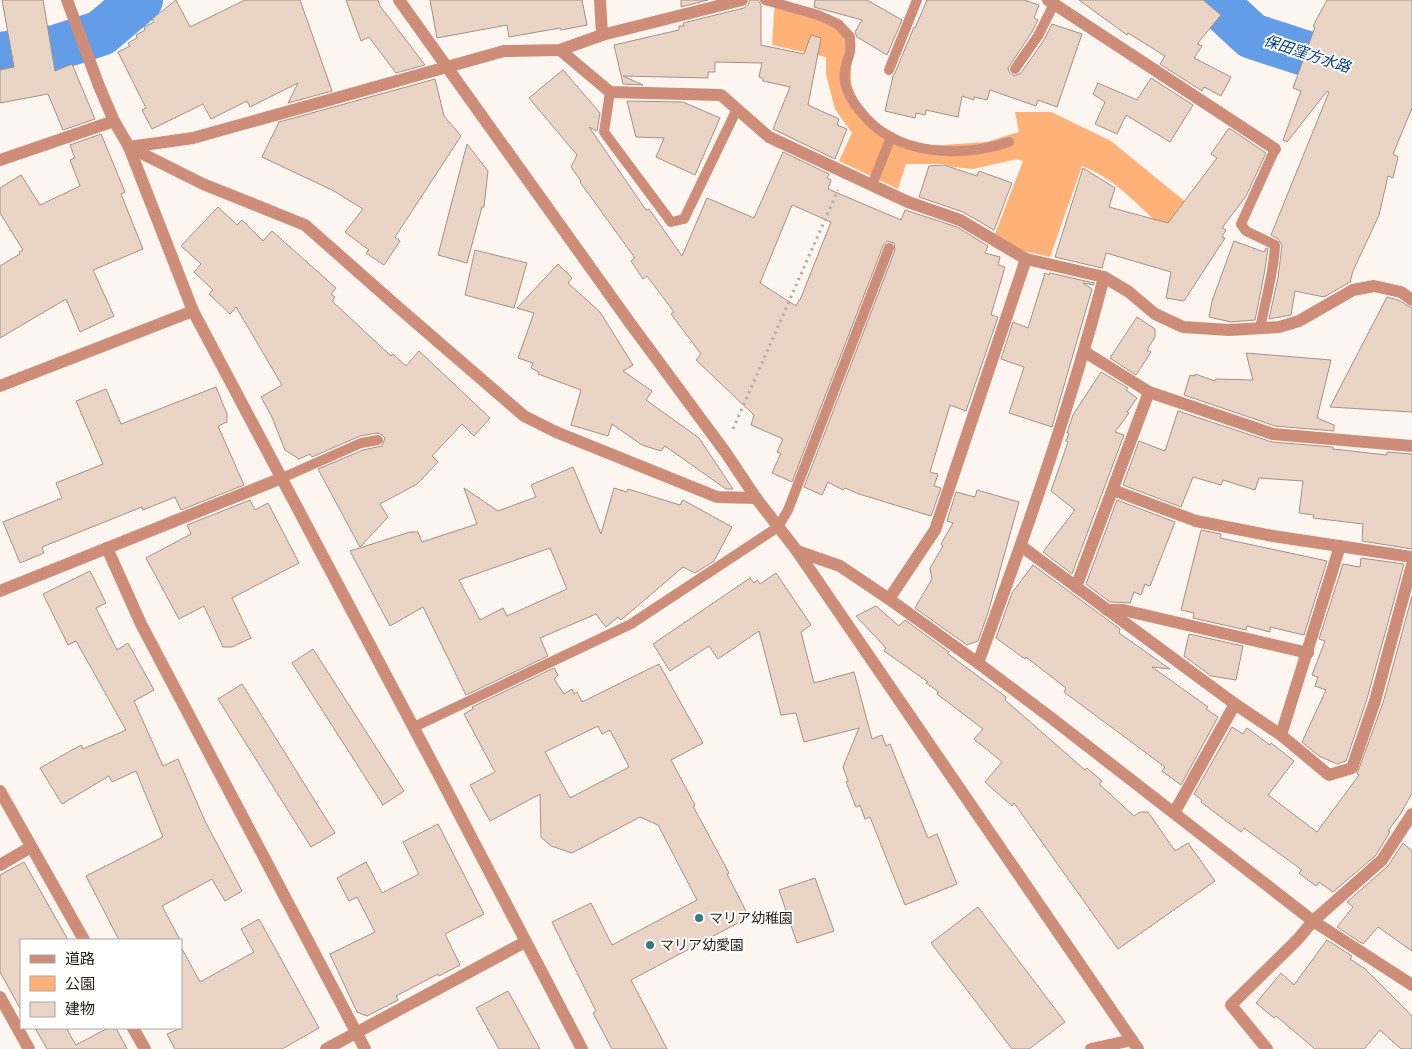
<svg xmlns="http://www.w3.org/2000/svg" width="1412" height="1049" font-family="Jost,'Noto Sans JP',sans-serif">
<style>
.green{fill:#ffb177}
.lines{fill:none;stroke-linecap:round;stroke-linejoin:round}
.river{stroke:#639ce7;stroke-width:46}
.building{fill:#e9d4c5;stroke:#a59184;fill-rule:evenodd}
.path{stroke:#b7afa9;stroke-width:3;stroke-dasharray:2.5 4;stroke-linecap:butt}
.service{stroke:#cd8d79;stroke-width:10}
.minor{stroke:#cd8d79;stroke-width:12}
.tertiary{stroke:#cd8d79;stroke-width:12}
.poi-dot{fill:#317b7f;stroke:#fff;stroke-width:2}
.labels{text-anchor:middle;stroke-width:4;stroke-linejoin:round;paint-order:stroke}
.poi-label{font-size:14px;fill:#28201b;stroke:#fff;text-anchor:start}
.water-label{font-size:15px;font-style:italic;fill:#003c7e;stroke:#fff}
</style>
<rect width="100%" height="100%" fill="#fdf5ef"/>
<path class="green" d="M 775,1 L 851,33 L 851,84 L 857,99 L 873,121 L 906,140 L 929,146 L 986,142 L 1019,132 L 1015,112 L 1051,112 L 1111,141 L 1188,204 L 1166,231 C 1141,208 1115,178 1082,166 L 1050,257 L 1024,251 L 995,234 L 1023,161 L 1017,159 L 973,169 L 953,167 L 944,164 L 906,164 L 898,189 L 839,161 L 852,133 L 835,109 L 826,74 L 826,57 L 772,45 Z"/>
<g class="lines">
<g class="river">
<path d="M 1213,0 L 1252,36 L 1412,88"/>
<path d="M 0,55 L 55,48 L 101,33 L 140,0"/>
</g>
</g>
<g class="building">
<path d="M 2,0 L 43,0 L 55,71 L 72,64 L 95,119 L 63,130 L 48,94 L 0,103 L 0,70 L 14,67 Z"/>
<path d="M 176,0 L 190,27 L 245,0 L 300,0 L 332,91 L 288,103 L 298,83 L 250,107 L 247,101 L 211,119 L 203,104 L 152,129 L 142,110 L 146,108 L 118,52 L 130,46 L 128,43 L 137,38 L 136,35 L 145,30 L 144,27 L 154,22 L 152,19 Z"/>
<path d="M 346,0 L 378,0 L 380,6 L 425,65 L 396,73 L 369,37 L 361,41 Z"/>
<path d="M 430,0 L 582,0 L 587,25 L 561,30 L 560,28 L 509,37 L 507,25 L 437,38 Z"/>
<path d="M 681,0 L 708,0 L 681,7 Z"/>
<path d="M 750,0 L 758,0 L 761,5 L 761,45 L 804,54 L 811,35 L 821,38 L 808,105 L 839,119 L 837,125 L 847,129 L 835,159 L 773,129 L 790,87 L 763,81 L 763,78 L 759,77 L 762,63 L 715,62 L 715,72 L 708,72 L 708,78 L 623,76 L 643,85 L 623,84 L 614,45 L 679,30 L 679,26 L 684,26 L 683,23 L 744,8 L 748,5 Z"/>
<path d="M 815,0 L 867,0 L 902,20 L 887,55 L 857,37 L 855,32 L 862,20 L 814,7 Z"/>
<path d="M 927,0 L 1024,0 L 1039,5 L 1034,18 L 1038,20 L 1032,32 L 1008,68 L 1009,72 L 1014,76 L 1021,73 L 1044,40 L 1052,24 L 1082,34 L 1057,107 L 1038,100 L 1036,106 L 990,90 L 987,100 L 974,97 L 974,100 L 962,96 L 958,117 L 926,110 L 925,115 L 916,113 L 915,118 L 885,111 L 893,76 L 895,73 L 914,27 L 915,28 Z"/>
<path d="M 1079,0 L 1203,0 L 1221,15 L 1197,44 L 1202,46 L 1194,58 L 1231,77 L 1221,96 L 1204,87 L 1202,91 L 1160,64 L 1165,56 L 1128,33 L 1127,35 Z"/>
<path d="M 1327,0 L 1412,0 L 1412,108 L 1393,154 L 1398,157 L 1393,178 L 1388,176 L 1379,215 L 1353,271 L 1350,282 L 1324,297 L 1295,291 L 1291,315 L 1269,319 L 1278,278 L 1282,245 L 1278,239 L 1271,235 L 1329,92 L 1327,91 L 1287,142 L 1283,140 L 1301,91 L 1293,88 L 1315,27 L 1313,26 Z"/>
<path d="M 563,70 L 600,113 L 597,131 L 589,127 L 646,210 L 649,209 L 682,256 L 707,198 L 754,218 L 783,152 L 829,174 L 827,178 L 831,180 L 828,189 L 901,220 L 905,210 L 957,227 L 988,246 L 985,253 L 1000,257 L 998,265 L 1005,267 L 991,315 L 998,317 L 966,411 L 950,405 L 930,472 L 938,474 L 934,486 L 941,488 L 931,516 L 859,494 L 845,488 L 843,490 L 828,482 L 822,495 L 804,487 L 895,250 L 894,243 L 887,241 L 883,246 L 792,482 L 772,473 L 781,453 L 777,452 L 783,439 L 751,425 L 754,415 L 696,360 L 701,354 L 671,314 L 674,312 L 647,276 L 643,279 L 631,261 L 635,258 L 580,182 L 581,181 L 571,167 L 577,155 L 529,98 ZM 792,205 L 831,222 L 800,300 L 799,300 L 796,306 L 760,283 Z"/>
<path d="M 1151,78 L 1193,105 L 1170,142 L 1126,115 L 1117,134 L 1095,124 L 1105,102 L 1093,94 L 1098,83 L 1137,100 Z"/>
<path d="M 435,79 L 444,116 L 461,136 L 395,237 L 400,241 L 384,265 L 366,253 L 369,250 L 345,232 L 363,209 L 334,191 L 262,157 L 279,122 Z"/>
<path d="M 627,101 L 683,102 L 720,118 L 695,175 L 656,157 L 664,138 L 636,137 Z"/>
<path d="M 1229,128 L 1266,153 L 1246,196 L 1222,228 L 1226,230 L 1222,237 L 1225,238 L 1184,301 L 1166,298 L 1171,272 L 1106,253 L 1102,268 L 1055,257 L 1083,168 L 1115,188 L 1109,207 L 1168,223 L 1217,158 L 1211,154 Z"/>
<path d="M 101,134 L 125,192 L 121,194 L 143,249 L 93,270 L 114,316 L 80,332 L 66,299 L 0,338 L 0,266 L 20,254 L 19,252 L 23,250 L 0,213 L 0,188 L 21,175 L 40,205 L 80,186 L 70,160 L 75,158 L 70,145 Z"/>
<path d="M 467,144 L 488,171 L 484,207 L 482,207 L 467,263 L 438,255 Z"/>
<path d="M 944,165 L 977,176 L 979,171 L 1012,183 L 994,230 L 963,212 L 919,197 L 929,166 Z"/>
<path d="M 218,207 L 237,225 L 242,220 L 263,241 L 272,231 L 336,288 L 331,294 L 335,297 L 332,301 L 391,356 L 393,354 L 406,366 L 419,351 L 490,418 L 474,436 L 462,424 L 432,456 L 438,462 L 417,484 L 380,504 L 388,517 L 360,547 L 318,469 L 363,450 L 382,446 L 385,438 L 381,434 L 377,433 L 360,436 L 312,457 L 310,454 L 299,459 L 285,450 L 271,415 L 261,397 L 282,385 L 236,307 L 230,314 L 209,294 L 213,290 L 194,272 L 201,264 L 181,246 Z"/>
<path d="M 1234,241 L 1264,252 L 1266,248 L 1268,249 L 1264,275 L 1255,320 L 1231,322 L 1209,317 L 1212,301 Z"/>
<path d="M 475,250 L 527,263 L 514,308 L 465,295 Z"/>
<path d="M 558,264 L 572,278 L 568,283 L 600,312 L 633,365 L 623,371 L 652,391 L 646,400 L 699,438 L 733,489 L 726,489 L 665,446 L 661,451 L 642,445 L 612,424 L 608,436 L 571,425 L 581,390 L 538,374 L 539,372 L 531,368 L 533,363 L 518,358 L 534,313 L 517,308 Z"/>
<path d="M 1045,273 L 1049,275 L 1050,273 L 1094,283 L 1094,285 L 1083,283 L 1092,289 L 1052,427 L 1009,413 L 1024,367 L 1001,359 L 1013,322 L 1028,328 Z"/>
<path d="M 1387,297 L 1398,300 L 1412,308 L 1412,412 L 1330,407 Z"/>
<path d="M 1137,317 L 1155,329 L 1155,337 L 1147,350 L 1151,352 L 1136,375 L 1110,358 Z"/>
<path d="M 1246,353 L 1331,360 L 1317,418 L 1334,425 L 1334,431 L 1275,426 L 1184,395 L 1190,375 L 1195,376 L 1195,374 L 1215,381 L 1216,379 L 1253,380 Z"/>
<path d="M 1101,372 L 1128,388 L 1126,390 L 1137,398 L 1127,412 L 1129,413 L 1115,432 L 1124,435 L 1072,574 L 1043,552 L 1075,510 L 1051,491 L 1068,442 L 1066,441 L 1069,433 L 1067,433 L 1073,415 Z"/>
<path d="M 216,387 L 227,414 L 227,422 L 218,426 L 244,485 L 181,510 L 175,497 L 143,510 L 142,507 L 42,547 L 44,553 L 20,563 L 3,522 L 62,498 L 56,483 L 103,464 L 76,401 L 106,389 L 121,424 Z"/>
<path d="M 1178,411 L 1272,442 L 1333,447 L 1333,449 L 1387,455 L 1387,452 L 1412,454 L 1412,549 L 1362,541 L 1363,524 L 1313,518 L 1314,515 L 1299,513 L 1303,481 L 1259,478 L 1255,490 L 1223,480 L 1221,485 L 1193,477 L 1181,507 L 1123,485 L 1139,441 L 1165,451 Z"/>
<path d="M 573,467 L 601,534 L 614,488 L 627,492 L 628,489 L 680,505 L 683,500 L 732,527 L 714,561 L 695,573 L 683,567 L 621,620 L 618,617 L 606,627 L 596,614 L 540,638 L 548,656 L 466,695 L 423,607 L 390,626 L 350,551 L 410,532 L 418,532 L 422,542 L 477,524 L 464,488 L 498,511 L 536,497 L 531,485 ZM 550,548 L 567,589 L 507,616 L 503,608 L 480,620 L 459,580 Z"/>
<path d="M 977,490 L 1019,502 L 988,613 L 978,641 L 967,645 L 915,608 L 932,579 L 930,568 L 943,546 L 941,544 L 953,523 L 947,521 L 956,492 L 975,497 Z"/>
<path d="M 250,500 L 255,510 L 268,503 L 299,563 L 232,598 L 251,638 L 232,647 L 223,647 L 204,606 L 179,619 L 146,558 L 191,534 L 187,525 Z"/>
<path d="M 1117,500 L 1175,522 L 1150,586 L 1145,584 L 1141,595 L 1134,592 L 1130,603 L 1110,602 L 1086,584 Z"/>
<path d="M 1201,530 L 1221,534 L 1220,538 L 1327,561 L 1304,635 L 1270,627 L 1270,632 L 1247,626 L 1246,630 L 1193,618 L 1194,613 L 1181,610 Z"/>
<path d="M 1361,558 L 1404,564 L 1367,699 L 1346,761 L 1337,764 L 1319,756 L 1302,742 L 1326,690 L 1315,686 L 1318,677 L 1312,675 L 1325,641 L 1319,639 L 1343,564 L 1360,567 Z"/>
<path d="M 1033,565 L 1120,629 L 1119,633 L 1170,669 L 1152,667 L 1208,707 L 1206,709 L 1218,717 L 1181,785 L 1162,771 L 1165,767 L 1064,692 L 1066,688 L 1026,657 L 1025,659 L 996,638 L 1012,593 Z"/>
<path d="M 90,571 L 106,603 L 96,608 L 117,650 L 128,643 L 154,690 L 134,701 L 163,766 L 178,759 L 205,821 L 242,891 L 225,901 L 212,879 L 162,906 L 180,940 L 119,940 L 86,876 L 163,837 L 136,771 L 112,782 L 109,776 L 62,804 L 40,768 L 81,745 L 83,749 L 126,730 L 76,641 L 68,645 L 43,594 Z"/>
<path d="M 776,573 L 811,625 L 801,632 L 814,683 L 854,672 L 872,739 L 882,735 L 886,746 L 890,744 L 928,838 L 937,834 L 957,884 L 905,905 L 870,817 L 865,819 L 860,805 L 856,807 L 846,782 L 848,781 L 843,767 L 859,728 L 804,742 L 796,713 L 781,715 L 759,631 L 718,659 L 709,646 L 670,671 L 653,644 L 750,578 L 754,583 L 757,580 L 760,584 Z"/>
<path d="M 1412,596 L 1412,793 L 1401,813 L 1388,831 L 1390,832 L 1376,855 L 1333,892 L 1319,882 L 1316,886 L 1299,873 L 1302,870 L 1244,828 L 1241,832 L 1201,802 L 1202,800 L 1194,794 L 1232,727 L 1243,734 L 1247,728 L 1270,745 L 1271,743 L 1294,761 L 1268,795 L 1317,832 L 1359,775 L 1357,774 L 1383,703 Z"/>
<path d="M 876,606 L 899,626 L 905,620 L 949,652 L 947,653 L 1006,697 L 1005,700 L 1085,770 L 1087,768 L 1102,781 L 1099,784 L 1134,816 L 1140,812 L 1148,812 L 1175,851 L 1188,843 L 1215,881 L 1118,949 L 1014,803 L 1012,806 L 985,782 L 1002,762 L 974,739 L 983,729 L 937,694 L 939,692 L 926,683 L 928,682 L 884,651 L 886,648 L 856,616 Z"/>
<path d="M 1189,634 L 1243,646 L 1236,680 L 1211,676 L 1184,656 Z"/>
<path d="M 313,649 L 404,791 L 383,805 L 292,663 Z"/>
<path d="M 659,664 L 703,743 L 671,760 L 695,805 L 693,806 L 729,873 L 727,874 L 749,917 L 631,980 L 667,1049 L 612,1049 L 593,1013 L 596,1011 L 552,922 L 591,903 L 612,945 L 697,900 L 658,825 L 640,817 L 572,853 L 551,846 L 541,837 L 540,794 L 490,821 L 470,785 L 495,772 L 464,714 L 473,709 L 472,707 L 554,668 L 558,675 L 554,679 L 564,694 L 572,689 L 574,694 L 577,692 L 582,702 ZM 598,726 L 602,734 L 610,730 L 629,767 L 570,798 L 545,752 Z"/>
<path d="M 242,684 L 335,833 L 311,847 L 218,699 Z"/>
<path d="M 438,824 L 484,914 L 445,934 L 460,965 L 439,976 L 438,974 L 396,996 L 398,1000 L 367,1016 L 357,1012 L 330,954 L 375,932 L 357,897 L 349,901 L 337,878 L 366,862 L 382,893 L 419,874 L 403,842 Z"/>
<path d="M 1403,843 L 1412,851 L 1412,951 L 1378,927 L 1363,944 L 1337,927 L 1353,907 L 1347,902 L 1388,866 Z"/>
<path d="M 24,862 L 68,940 L 21,940 L 21,1010 L 0,972 L 0,875 Z"/>
<path d="M 815,878 L 834,931 L 797,943 L 779,890 Z"/>
<path d="M 978,907 L 1065,1022 L 1029,1049 L 1012,1049 L 931,943 Z"/>
<path d="M 259,919 L 319,1028 L 282,1049 L 175,1049 L 167,1034 L 181,1028 L 181,947 L 200,982 L 254,952 L 241,929 Z"/>
<path d="M 1327,940 L 1352,956 L 1350,959 L 1364,968 L 1412,1016 L 1412,1049 L 1401,1049 L 1380,1030 L 1364,1049 L 1315,1049 L 1276,1016 L 1274,1018 L 1256,1003 L 1281,973 L 1294,985 Z"/>
<path d="M 508,991 L 540,1049 L 499,1049 L 476,1008 Z"/>
<path d="M 35,1028 L 66,1028 L 76,1045 L 108,1028 L 116,1028 L 127,1049 L 47,1049 Z"/>
</g>
<g class="lines">
<path class="path" d="M 733,429 L 838,190"/>
<g class="service">
<path d="M 765,0 L 818,15 L 838,24 L 850,37 C 850,42 851,47 850,52 C 847,62 843,72 845,82 C 847,93 854,104 861,112 C 895,156 960,158 1009,142"/>
<path d="M 1015,69 L 1038,36 L 1054,4"/>
<path d="M 889,70 L 917,0"/>
<path d="M 610,92 L 604,132 L 671,222 L 684,219 L 737,109"/>
<path d="M 872,185 L 891,137"/>
<path d="M 1260,329 C 1265,301 1274,273 1275,245 L 1246,231 L 1241,224 L 1275,149"/>
<path d="M 282,478 L 361,443 L 378,440"/>
<path d="M 414,727 L 631,624 L 778,527 L 788,510 L 889,248"/>
</g>
<g class="minor">
<path d="M 67,0 L 99,86 L 114,121 L 129,147 L 193,311 L 443,783 L 582,1049"/>
<path d="M 399,0 L 630,323 L 726,453 L 756,498 L 797,551 L 1138,1049"/>
<path d="M 1048,0 L 1275,149"/>
<path d="M 602,35 L 742,0"/>
<path d="M 560,50 L 610,92 L 721,95 L 769,137 L 908,202 L 960,220 L 1026,259 L 1104,277 L 1129,292 L 1155,314 L 1183,327 L 1229,330 L 1279,327 L 1299,321 L 1353,290 L 1374,286 L 1401,292 L 1412,300"/>
<path d="M 129,147 L 203,184 L 305,225 L 399,308 L 524,416 L 556,432 L 717,497 L 756,498"/>
<path d="M 129,147 L 193,138 L 504,51 L 560,50 L 602,35 L 600,0"/>
<path d="M 0,160 L 114,121"/>
<path d="M 1085,352 L 1149,392 L 1273,434 L 1412,446"/>
<path d="M 1113,490 L 1196,521 L 1273,536 L 1412,557"/>
<path d="M 1021,546 L 1235,704 L 1281,735 L 1329,775 L 1352,768 L 1375,701 L 1412,565"/>
<path d="M 107,548 L 141,624 L 365,1049"/>
<path d="M 797,551 L 840,566 L 889,599 L 978,663 L 1050,717 L 1313,921 L 1412,985"/>
<path d="M 1076,587 L 1149,392"/>
<path d="M 0,591 L 282,478"/>
<path d="M 889,599 L 935,530 L 1026,259"/>
<path d="M 1107,610 L 1123,610 L 1308,653"/>
<path d="M 978,663 C 1025,536 1070,408 1104,277"/>
<path d="M 1281,735 L 1340,546"/>
<path d="M 0,791 L 84,940"/>
<path d="M 1174,813 L 1235,704"/>
<path d="M 0,865 L 31,847"/>
<path d="M 0,997 L 29,1049"/>
<path d="M 133,1028 L 145,1049"/>
<path d="M 326,1049 L 525,942"/>
<path d="M 1091,1049 L 1132,1040"/>
<path d="M 1267,1049 L 1231,1005 L 1298,939 L 1313,921 L 1382,860 L 1412,814"/>
</g>
<path class="tertiary" d="M 0,386 L 193,311"/>
</g>
<g class="poi-dot">
<circle cx="699" cy="918" r="5"/>
<circle cx="650" cy="945" r="5"/>
</g>
<g class="labels">
<g class="poi-label">
<text x="709" y="923">マリア幼稚園</text>
<text x="660" y="950">マリア幼愛園</text>
</g>
<g class="water-label">
<text transform="translate(1307 54) rotate(18)" y="5">保田窪方水路</text>
</g>
</g>
<rect x="20" y="939" width="162" height="90" fill="#ffffff" stroke="#a9a6a4"/>
<rect x="30" y="955" width="25" height="8" fill="#cd8d79" stroke="#a9a6a4"/>
<text x="65" y="964" font-size="15" fill="#28201b">道路</text>
<rect x="30" y="976" width="25" height="15" fill="#ffb177" stroke="#a9a6a4"/>
<text x="65" y="989" font-size="15" fill="#28201b">公園</text>
<rect x="30" y="1002" width="25" height="15" fill="#e9d4c5" stroke="#a9a6a4"/>
<text x="65" y="1014" font-size="15" fill="#28201b">建物</text>
</svg>
